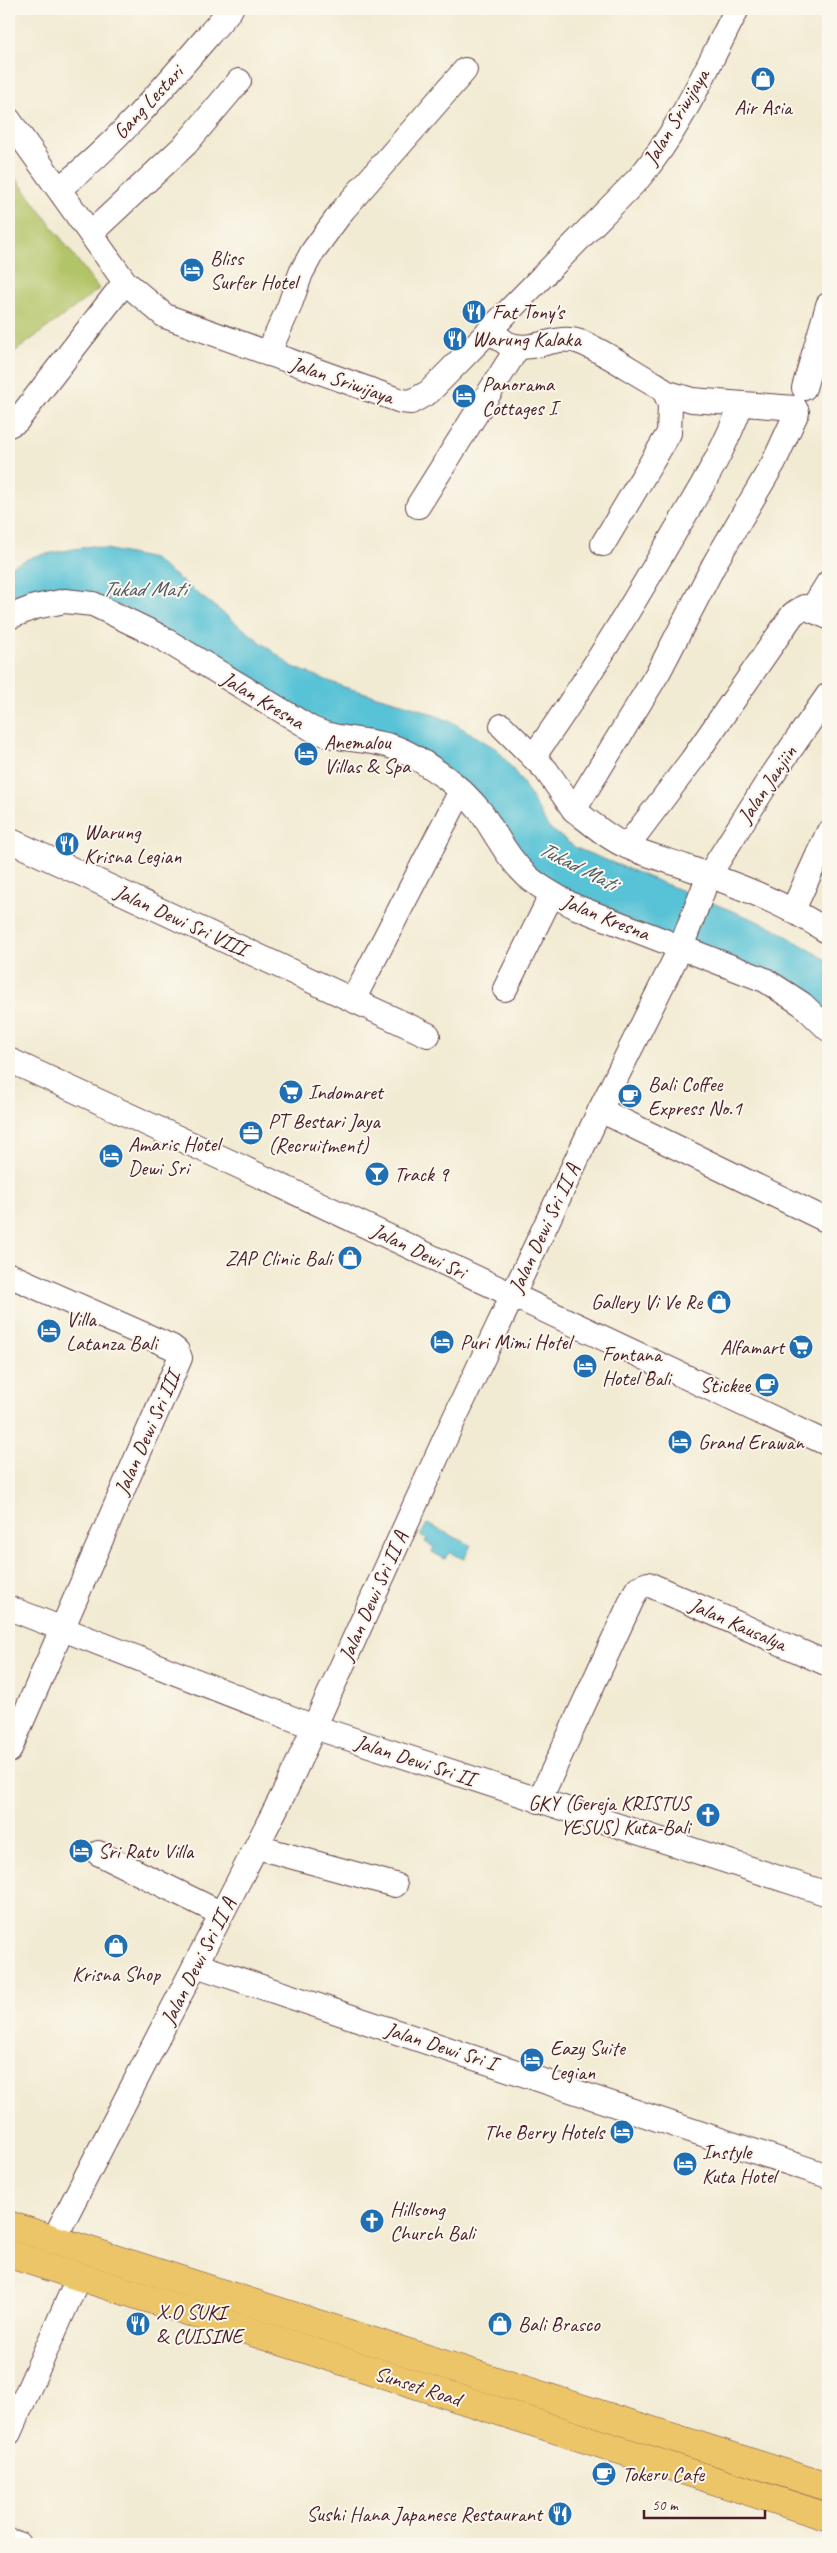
<svg xmlns="http://www.w3.org/2000/svg" width="837" height="2553" font-family="Caveat,sans-serif">
<style>
.green{fill:#b2c467;stroke:#7e7249}
.water{fill:#59c2d6;stroke:#527080}
.lines{fill:none;stroke-linecap:round;stroke-linejoin:round}
.minor-casing{stroke:#633e44;stroke-width:26}
.highway-casing{stroke:#633e44;stroke-width:29}
.minor{stroke:#fff;stroke-width:24}
.highway{stroke:#edc569;stroke-width:28}
.labels{text-anchor:middle;stroke-width:4;stroke-linejoin:round;paint-order:stroke}
.street-label{font-size:21px;fill:#4a1f2b;stroke:#fbf7ec}
.poi-label{font-size:21px;fill:#4a1f2b;stroke:#fbf7ec;text-anchor:start}
.water-label{font-size:22px;font-style:italic;fill:#4f5867;stroke:#fbf7ec}
</style>
<rect width="100%" height="100%" fill="#fbf7ec"/>
<filter id="ink" filterUnits="userSpaceOnUse"><feTurbulence type="fractalNoise" baseFrequency=".02" numOctaves="2"/><feDisplacementMap in="SourceGraphic" scale="10" xChannelSelector="R" yChannelSelector="G"/><feConvolveMatrix kernelMatrix="1 2 1 2 8 2 1 2 1" color-interpolation-filters="sRGB"/></filter>
<filter id="wash" filterUnits="userSpaceOnUse"><feTurbulence type="fractalNoise" baseFrequency=".0096" numOctaves="4" result="noise"/><feDisplacementMap in="SourceGraphic" scale="20" xChannelSelector="R" yChannelSelector="G"/><feGaussianBlur stdDeviation="1.12" result="paint"/><feColorMatrix in="noise" values="0 0 0 0 0 0 0 0 0 0 0 0 0 0 0 0 0 1.4 0 .05"/><feComposite in="paint" operator="in"/></filter>
<g filter="url(#wash)">
<rect width="100%" height="100%" fill="#f2ebd3"/>
<path class="green" d="M 9,169 L 99,289 L 9,356 Z"/>
<g class="water">
<path d="M 92,546 L 153,559 L 293,667 L 344,687 L 409,705 L 452,722 L 498,750 L 523,783 L 548,827 L 576,848 L 772,927 L 828,961 L 828,1018 L 528,871 L 469,791 L 315,725 L 121,606 L 9,609 L 9,567 L 35,556 Z"/>
<path d="M 427,1524 L 471,1545 L 464,1559 L 449,1552 L 445,1559 L 432,1552 L 434,1547 L 425,1542 L 427,1538 L 420,1536 Z"/>
</g>
</g>
<g filter="url(#ink)">
<g class="lines">
<defs>
<g id="minor">
<path d="M 9,120 L 125,282 L 165,316 L 401,401 L 411,402 L 429,392 L 639,178 C 681,128 707,67 737,9"/>
<path d="M 60,188 C 125,137 177,71 231,9"/>
<path d="M 91,233 L 186,144 L 239,81"/>
<path d="M 490,330 C 496,335 502,341 508,344 C 533,354 556,333 580,342 C 604,351 633,372 657,385 L 665,392 L 670,405 L 669,433 L 603,544"/>
<path d="M 268,354 L 289,307 L 301,273 L 313,251 L 343,210 L 465,70"/>
<path d="M 804,388 L 828,305"/>
<path d="M 665,392 L 692,400 L 795,408 L 797,412 L 774,462 L 716,561 L 659,671 L 574,810 C 591,823 608,838 628,847 C 647,855 667,860 686,867 C 734,884 786,903 828,932"/>
<path d="M 9,425 L 17,421 L 125,282"/>
<path d="M 418,506 L 518,347"/>
<path d="M 812,609 L 828,583"/>
<path d="M 9,617 L 35,607 L 65,601 L 93,604 L 157,635 L 312,729 C 338,741 364,738 390,746 C 410,752 429,766 446,778 C 458,787 471,800 481,812 C 496,834 508,859 528,877 C 542,889 559,898 576,907 L 765,980 L 802,1004 L 828,1029"/>
<path d="M 502,726 L 546,770 L 574,810"/>
<path d="M 533,757 C 584,686 629,611 673,535 C 698,492 725,450 741,404"/>
<path d="M 9,840 L 428,1035"/>
<path d="M 627,846 L 692,760 L 793,614 L 804,607 L 828,617"/>
<path d="M 793,910 L 828,833"/>
<path d="M 505,989 L 552,894"/>
<path d="M 353,1000 L 461,791"/>
<path d="M 9,1060 L 241,1167 L 828,1444"/>
<path d="M 600,1110 L 828,1221"/>
<path d="M 9,1275 L 172,1347 L 177,1351 L 180,1358 L 9,1751"/>
<path d="M 9,1608 L 314,1727 L 828,1894"/>
<path d="M 539,1801 L 635,1593 L 638,1588 L 648,1584 L 828,1664"/>
<path d="M 257,1847 L 395,1885"/>
<path d="M 98,1853 L 220,1913"/>
<path d="M 196,1965 L 828,2176"/>
<path d="M 54,2239 L 287,1787 L 449,1430 L 600,1110 L 681,947 L 709,875 L 767,783 L 828,695"/>
<path d="M 9,2433 L 79,2276"/>
<path d="M 9,2541 L 18,2544"/>
</g>
<g id="highway">
<path d="M 9,2225 L 828,2487"/>
<path d="M 9,2254 L 828,2517"/>
</g>
</defs>
<use href="#minor" class="minor-casing"/>
<use href="#highway" class="highway-casing"/>
<use href="#minor" class="minor"/>
<use href="#highway" class="highway"/>
</g>
</g>
<defs>
<symbol id="shop-disc" viewBox="-11 -11 22 22"><circle r="9.5" fill="#1f6fb2" stroke="#fbf7ec"/><path d="M-5-2.5h2.3a2.7 3.5 0 0 1 5.4 0H5L5.5 6h-11ZM-1.5-2.5h3a1.5 2.3 0 0 0-3 0Z" fill="#fff"/></symbol>
<symbol id="hotel-disc" viewBox="-11 -11 22 22"><circle r="9.5" fill="#1f6fb2" stroke="#fbf7ec"/><path d="M-6-4.5h1.5V1H6V5H4.5V3h-9V5H-6ZM-4 0a1.8 1.8 0 1 1 3.6 0ZM.5 0V-2.5h3Q6-2.5 6 0Z" fill="#fff"/></symbol>
<symbol id="restaurant-disc" viewBox="-11 -11 22 22"><circle r="9.5" fill="#1f6fb2" stroke="#fbf7ec"/><path d="M-5-6h1v4h1v-4h1v4h1v-4h1v5L-1.5 .5V6h-2V.5L-5-1ZM5-6V6H3V1.5H1.5Q1.5-4 5-6Z" fill="#fff"/></symbol>
<symbol id="supermarket-disc" viewBox="-11 -11 22 22"><circle r="9.5" fill="#1f6fb2" stroke="#fbf7ec"/><path d="M-6-5.5h2.5l.6 2H6L4.5 2H-2.5L-4.4-4H-6ZM-1.5 3.2a1.3 1.3 0 1 0 .1 0ZM3 3.2a1.3 1.3 0 1 0 .1 0Z" fill="#fff"/></symbol>
<symbol id="cafe-disc" viewBox="-11 -11 22 22"><circle r="9.5" fill="#1f6fb2" stroke="#fbf7ec"/><path d="M-5.5-4.5H6V0H3Q3 3.5 0 3.5H-2.5Q-5.5 3.5-5.5 0ZM3-3.2v2h1.7v-2ZM-6 4.5H4V6H-6Z" fill="#fff"/></symbol>
<symbol id="office-disc" viewBox="-11 -11 22 22"><circle r="9.5" fill="#1f6fb2" stroke="#fbf7ec"/><path d="M-6-3h4V-5.5h4V-3h4V5H-6ZM-1-4.5V-3h2v-1.5ZM-6 0V1H6V0Z" fill="#fff"/></symbol>
<symbol id="bar-disc" viewBox="-11 -11 22 22"><circle r="9.5" fill="#1f6fb2" stroke="#fbf7ec"/><path d="M-6-5H6L.8 .8V4.5H3.5V6h-7V4.5H-.8V.8Z" fill="#fff"/></symbol>
<symbol id="church-disc" viewBox="-11 -11 22 22"><circle r="9.5" fill="#1f6fb2" stroke="#fbf7ec"/><path d="M-1.2-6h2.4v3.5h3.3v2.4h-3.3V6h-2.4V-.1h-3.3v-2.4h3.3Z" fill="#fff"/></symbol>
</defs>
<g fill-rule="evenodd">
<use href="#shop-disc" x="749" y="65" width="28" height="28"/>
<use href="#hotel-disc" x="178" y="256" width="28" height="28"/>
<use href="#restaurant-disc" x="460" y="298" width="28" height="28"/>
<use href="#restaurant-disc" x="441" y="325" width="28" height="28"/>
<use href="#hotel-disc" x="450" y="382" width="28" height="28"/>
<use href="#hotel-disc" x="292" y="740" width="28" height="28"/>
<use href="#restaurant-disc" x="53" y="830" width="28" height="28"/>
<use href="#supermarket-disc" x="277" y="1078" width="28" height="28"/>
<use href="#cafe-disc" x="616" y="1082" width="28" height="28"/>
<use href="#office-disc" x="237" y="1119" width="28" height="28"/>
<use href="#hotel-disc" x="97" y="1142" width="28" height="28"/>
<use href="#bar-disc" x="363" y="1160" width="28" height="28"/>
<use href="#shop-disc" x="336" y="1244" width="28" height="28"/>
<use href="#shop-disc" x="705" y="1288" width="28" height="28"/>
<use href="#hotel-disc" x="35" y="1317" width="28" height="28"/>
<use href="#hotel-disc" x="428" y="1328" width="28" height="28"/>
<use href="#supermarket-disc" x="787" y="1333" width="28" height="28"/>
<use href="#hotel-disc" x="571" y="1352" width="28" height="28"/>
<use href="#cafe-disc" x="753" y="1371" width="28" height="28"/>
<use href="#hotel-disc" x="666" y="1428" width="28" height="28"/>
<use href="#church-disc" x="694" y="1801" width="28" height="28"/>
<use href="#hotel-disc" x="67" y="1837" width="28" height="28"/>
<use href="#shop-disc" x="102" y="1932" width="28" height="28"/>
<use href="#hotel-disc" x="518" y="2046" width="28" height="28"/>
<use href="#hotel-disc" x="608" y="2118" width="28" height="28"/>
<use href="#hotel-disc" x="671" y="2150" width="28" height="28"/>
<use href="#church-disc" x="358" y="2207" width="28" height="28"/>
<use href="#restaurant-disc" x="124" y="2310" width="28" height="28"/>
<use href="#shop-disc" x="486" y="2310" width="28" height="28"/>
<use href="#cafe-disc" x="590" y="2460" width="28" height="28"/>
<use href="#restaurant-disc" x="546" y="2500" width="28" height="28"/>
</g>
<g class="labels">
<g class="street-label">
<text transform="translate(148 102) rotate(-47)" y="7">Gang Lestari</text>
<text transform="translate(676 117) rotate(-59)" y="7">Jalan Sriwijaya</text>
<text transform="translate(342 380) rotate(19)" y="7">Jalan Sriwijaya</text>
<text transform="translate(263 700) rotate(31)" y="7">Jalan Kresna</text>
<text transform="translate(767 784) rotate(-56)" y="7">Jalan Janjiin</text>
<text transform="translate(606 917) rotate(22)" y="7">Jalan Kresna</text>
<text transform="translate(181 920) rotate(25)" y="7">Jalan Dewi Sri VIII</text>
<text transform="translate(544 1228) rotate(-65)" y="7">Jalan Dewi Sri II A</text>
<text transform="translate(419 1251) rotate(26)" y="7">Jalan Dewi Sri</text>
<text transform="translate(147 1433) rotate(-66)" y="7">Jalan Dewi Sri III</text>
<text transform="translate(373 1596) rotate(-66)" y="7">Jalan Dewi Sri II A</text>
<text transform="translate(738 1624) rotate(24)" y="7">Jalan Kausalya</text>
<text transform="translate(415 1760) rotate(18)" y="7">Jalan Dewi Sri II</text>
<text transform="translate(198 1961) rotate(-63)" y="7">Jalan Dewi Sri II A</text>
<text transform="translate(441 2046) rotate(18)" y="7">Jalan Dewi Sri I</text>
<text transform="translate(418 2386) rotate(18)" y="7">Sunset Road</text>
</g>
<g class="poi-label">
<text x="763" y="114" text-anchor="middle">Air Asia</text>
<text x="210" y="265">Bliss<tspan x="210" dy="24">Surfer Hotel</tspan></text>
<text x="492" y="319">Fat Tony's</text>
<text x="472" y="346">Warung Kalaka</text>
<text x="482" y="391">Panorama<tspan x="482" dy="24">Cottages I</tspan></text>
<text x="324" y="749">Anemalou<tspan x="324" dy="24">Villas &amp; Spa</tspan></text>
<text x="84" y="839">Warung<tspan x="84" dy="24">Krisna Legian</tspan></text>
<text x="648" y="1091">Bali Coffee<tspan x="648" dy="24">Express No.1</tspan></text>
<text x="308" y="1099">Indomaret</text>
<text x="268" y="1128">PT Bestari Jaya<tspan x="268" dy="24">(Recruitment)</tspan></text>
<text x="128" y="1151">Amaris Hotel<tspan x="128" dy="24">Dewi Sri</tspan></text>
<text x="394" y="1181">Track 9</text>
<text x="332" y="1265" text-anchor="end">ZAP Clinic Bali</text>
<text x="702" y="1309" text-anchor="end">Gallery Vi Ve Re</text>
<text x="66" y="1326">Villa<tspan x="66" dy="24">Latanza Bali</tspan></text>
<text x="460" y="1349">Puri Mimi Hotel</text>
<text x="784" y="1354" text-anchor="end">Alfamart</text>
<text x="602" y="1361">Fontana<tspan x="602" dy="24">Hotel Bali</tspan></text>
<text x="750" y="1392" text-anchor="end">Stickee</text>
<text x="698" y="1449">Grand Erawan</text>
<text x="690" y="1810" text-anchor="end">GKY (Gereja KRISTUS<tspan x="690" dy="24">YESUS) Kuta-Bali</tspan></text>
<text x="98" y="1858">Sri Ratu Villa</text>
<text x="116" y="1981" text-anchor="middle">Krisna Shop</text>
<text x="550" y="2055">Eazy Suite<tspan x="550" dy="24">Legian</tspan></text>
<text x="604" y="2139" text-anchor="end">The Berry Hotels</text>
<text x="702" y="2159">Instyle<tspan x="702" dy="24">Kuta Hotel</tspan></text>
<text x="390" y="2216">Hillsong<tspan x="390" dy="24">Church Bali</tspan></text>
<text x="156" y="2319">X.O SUKI<tspan x="156" dy="24">&amp; CUISINE</tspan></text>
<text x="518" y="2331">Bali Brasco</text>
<text x="622" y="2481">Tokeru Cafe</text>
<text x="542" y="2521" text-anchor="end">Sushi Hana Japanese Restaurant</text>
</g>
<g class="water-label">
<text x="144" y="596">Tukad Mati</text>
<text transform="translate(578 865) rotate(27)" y="8">Tukad Mati</text>
</g>
</g>
<rect width="837" height="2553" fill="none" stroke="#fbf7ec" stroke-width="30"/>
<path d="M644 2510v8h121v-8" fill="none" stroke="#4a1f2b" stroke-width="2.5"/>
<text x="652" y="2510" font-size="15" fill="#4a1f2b" stroke="#fbf7ec" stroke-width="4" paint-order="stroke">50 m</text>
</svg>
